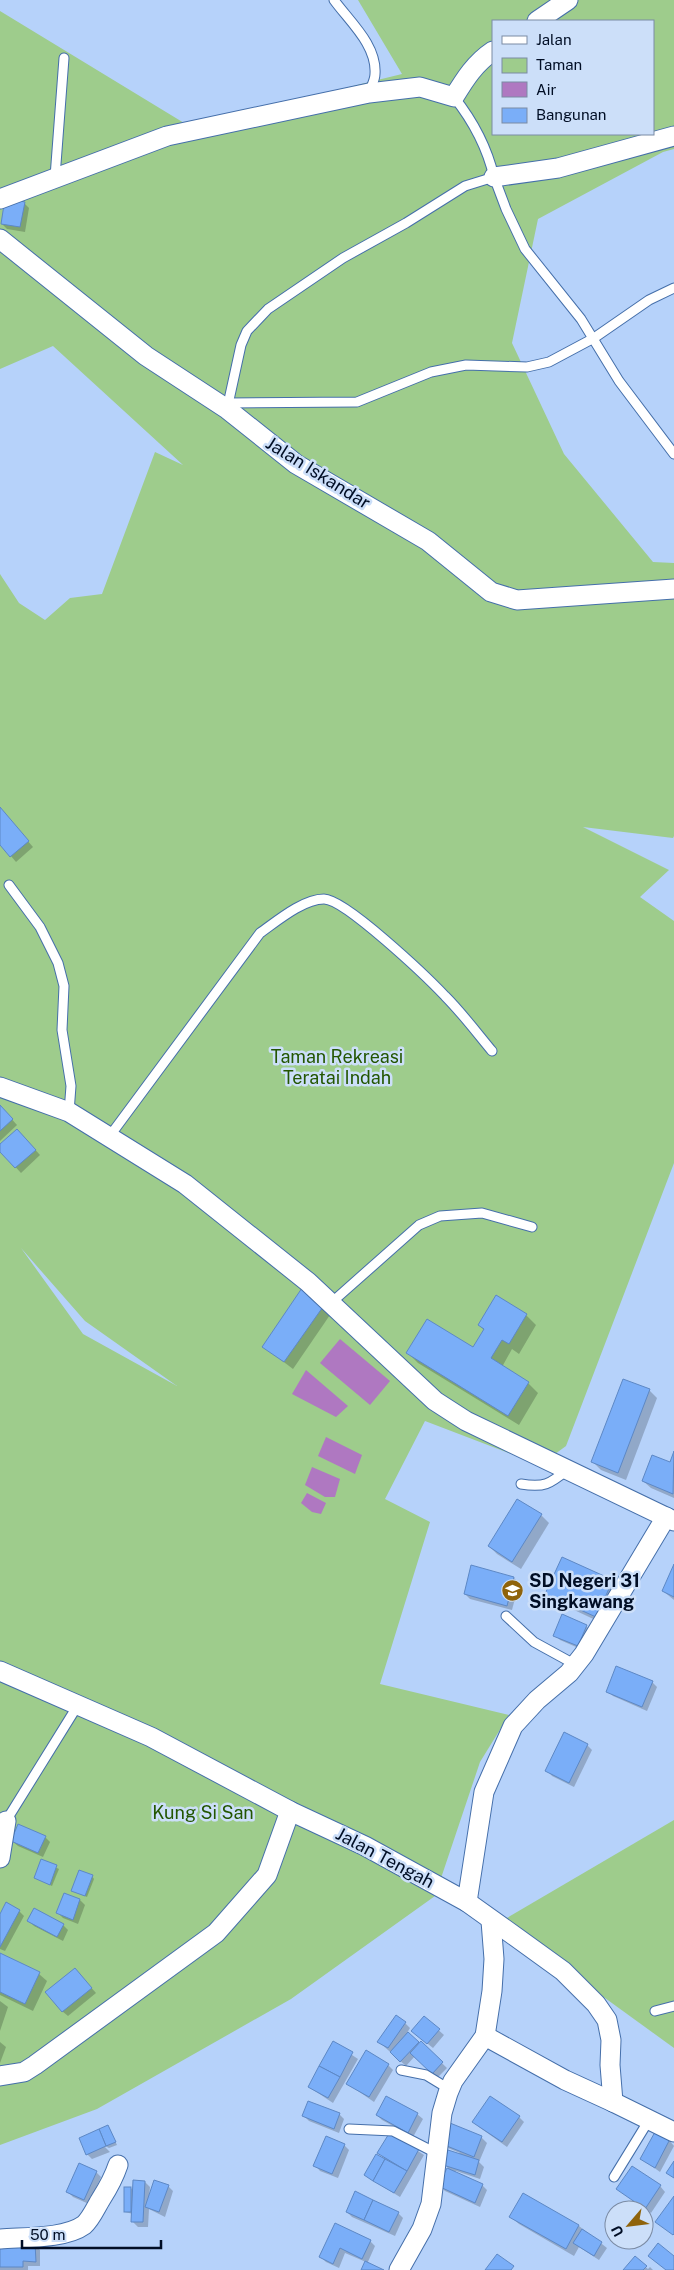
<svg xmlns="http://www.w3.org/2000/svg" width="674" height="2270" font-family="'Public Sans',sans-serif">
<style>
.green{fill:#9ecc8c;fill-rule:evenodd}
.water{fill:#af78c1}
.shadow{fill:#0003}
.building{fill:#7aaef8;stroke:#5d88c5}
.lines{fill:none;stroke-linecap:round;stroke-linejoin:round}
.service-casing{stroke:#456faa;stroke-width:11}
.minor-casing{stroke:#456faa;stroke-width:21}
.service{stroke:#fff;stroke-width:9}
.minor{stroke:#fff;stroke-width:19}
.labels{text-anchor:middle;stroke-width:5;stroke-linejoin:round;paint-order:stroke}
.street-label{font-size:18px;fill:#010e25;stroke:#ccdff9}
.park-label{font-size:18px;fill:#235602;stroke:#ccdff9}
.poi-label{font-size:18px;font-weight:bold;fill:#010e25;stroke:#ccdff9;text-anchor:start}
</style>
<rect width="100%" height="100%" fill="#b6d2fa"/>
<g class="green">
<path d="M 358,0 L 674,0 L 674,149 L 663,152 L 538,219 L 512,343 L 564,454 L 653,562 L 674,563 L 674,836 L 673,838 L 583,827 L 669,870 L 640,897 L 674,921 L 674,1163 L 566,1446 L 540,1465 L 425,1421 L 385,1499 L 430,1522 L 380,1684 L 509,1715 L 480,1762 L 435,1896 L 291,1999 L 97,2109 L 0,2145 L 0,574 L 19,603 L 45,620 L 70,598 L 102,594 L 155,452 L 183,465 L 53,346 L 0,369 L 0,11 L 189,126 L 402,74 ZM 493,21 L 653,21 L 653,134 L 493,134 ZM 21,1248 L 85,1321 L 177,1386 L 83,1334 Z"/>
<path d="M 674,1820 L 674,2048 L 500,1922 Z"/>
</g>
<g class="water">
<path d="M 340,1339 L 390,1381 L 370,1405 L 320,1363 Z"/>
<path d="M 306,1370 L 348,1406 L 336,1417 L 292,1394 Z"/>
<path d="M 326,1437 L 362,1455 L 355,1474 L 318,1456 Z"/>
<path d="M 312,1467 L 340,1479 L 335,1497 L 325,1497 L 305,1485 Z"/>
<path d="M 307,1493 L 326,1503 L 321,1514 L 312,1512 L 301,1503 Z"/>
</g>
<g class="shadow">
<path d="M 24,203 L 29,208 L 25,232 L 7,229 L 2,224 Z"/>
<path d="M 0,809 L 33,847 L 16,862 L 0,843 Z"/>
<path d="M 0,1106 L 17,1125 L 0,1141 Z"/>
<path d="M 22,1135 L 40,1155 L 21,1173 L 0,1150 L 0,1146 Z"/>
<path d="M 302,1290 L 332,1312 L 293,1369 L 264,1347 Z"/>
<path d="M 526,1315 L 536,1325 L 519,1354 L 512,1349 L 502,1367 L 528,1383 L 538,1393 L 519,1425 L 418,1363 L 408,1353 L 474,1349 L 485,1331 L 479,1325 Z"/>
<path d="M 649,1390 L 657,1398 L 626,1480 L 601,1470 L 593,1462 Z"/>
<path d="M 674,1454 L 674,1498 L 651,1488 L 643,1481 L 671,1463 Z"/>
<path d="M 541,1515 L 549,1523 L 521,1569 L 497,1554 L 489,1546 Z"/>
<path d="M 472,1567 L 514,1578 L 519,1583 L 512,1610 L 470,1599 L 465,1594 Z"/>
<path d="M 674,1567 L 674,1600 L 663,1591 Z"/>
<path d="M 612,1581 L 620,1589 L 604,1624 L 555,1601 L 547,1593 Z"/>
<path d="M 586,1626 L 591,1631 L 583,1650 L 560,1640 L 555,1635 Z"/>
<path d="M 652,1682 L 657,1687 L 647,1711 L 613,1696 L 608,1691 Z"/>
<path d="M 587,1745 L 592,1750 L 574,1787 L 552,1776 L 547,1770 Z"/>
<path d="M 45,1837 L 50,1842 L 43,1857 L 18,1846 L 12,1841 Z"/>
<path d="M 42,1861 L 59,1869 L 52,1886 L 35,1878 Z"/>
<path d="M 92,1876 L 94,1879 L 87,1897 L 73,1891 Z"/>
<path d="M 64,1894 L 80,1900 L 85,1905 L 78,1924 L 63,1918 L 58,1913 Z"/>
<path d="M 19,1911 L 24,1916 L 5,1951 L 0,1949 L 0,1917 Z"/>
<path d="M 29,1921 L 63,1925 L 68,1930 L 63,1941 L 34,1926 Z"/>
<path d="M 0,1955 L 39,1974 L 47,1981 L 33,2011 L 0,1995 Z"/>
<path d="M 80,1975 L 96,1993 L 68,2016 L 62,2011 Z"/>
<path d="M 0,2001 L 8,2007 L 0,2031 Z"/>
<path d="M 424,2017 L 444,2035 L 433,2048 L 418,2036 Z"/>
<path d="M 405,2023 L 410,2028 L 407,2033 L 419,2045 L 421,2043 L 447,2068 L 437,2078 L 415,2056 L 406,2066 L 379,2042 Z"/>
<path d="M 0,2042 L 6,2047 L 0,2063 Z"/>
<path d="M 334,2043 L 358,2059 L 333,2103 L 309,2087 Z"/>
<path d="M 388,2065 L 393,2070 L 374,2102 L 348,2084 Z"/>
<path d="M 386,2098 L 417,2114 L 423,2119 L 413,2137 L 382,2120 L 377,2115 Z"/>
<path d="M 339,2114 L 344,2119 L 339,2133 L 309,2121 L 304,2116 Z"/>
<path d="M 519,2117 L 524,2122 L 507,2147 L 479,2127 Z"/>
<path d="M 108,2127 L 117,2145 L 109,2148 L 103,2145 L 110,2152 L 92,2159 L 87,2154 Z"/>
<path d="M 390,2133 L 424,2155 L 400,2197 L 377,2183 L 385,2159 L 379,2153 Z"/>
<path d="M 481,2137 L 487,2143 L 479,2162 L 484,2167 L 480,2179 L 456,2171 L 455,2173 L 482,2185 L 487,2190 L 480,2207 L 445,2191 L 440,2186 L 448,2168 L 445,2164 L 460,2153 L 448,2148 L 443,2143 Z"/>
<path d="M 669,2140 L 674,2146 L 660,2172 L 642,2159 Z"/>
<path d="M 344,2145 L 349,2150 L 338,2178 L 320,2171 L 315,2165 Z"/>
<path d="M 96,2172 L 101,2177 L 89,2204 L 73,2197 L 68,2192 Z"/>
<path d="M 145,2182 L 150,2187 L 149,2196 L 168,2186 L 173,2191 L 165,2217 L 149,2209 L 148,2227 L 138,2227 L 133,2222 L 133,2214 L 125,2212 L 131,2188 L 134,2192 Z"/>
<path d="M 660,2186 L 665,2192 L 651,2213 L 618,2189 Z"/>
<path d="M 347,2212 L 398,2213 L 403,2218 L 395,2236 L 352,2217 Z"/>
<path d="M 511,2217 L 579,2226 L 607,2248 L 599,2260 L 579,2247 L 574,2256 L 519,2224 Z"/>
<path d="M 335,2225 L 370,2241 L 375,2246 L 367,2264 L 381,2270 L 362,2270 L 366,2262 L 345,2253 L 339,2268 L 326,2262 L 321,2257 Z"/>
<path d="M 0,2244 L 35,2244 L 40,2250 L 40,2266 L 28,2266 L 28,2270 L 0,2270 Z"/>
<path d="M 635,2258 L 648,2269 L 650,2267 L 653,2270 L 625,2270 Z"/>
</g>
<g class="building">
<path d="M 5,198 L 25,202 L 20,227 L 1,224 Z"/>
<path d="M 0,807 L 29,841 L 10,857 L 0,845 Z"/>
<path d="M 0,1105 L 13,1119 L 0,1131 Z"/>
<path d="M 17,1129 L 36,1150 L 15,1168 L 0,1152 L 0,1144 Z"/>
<path d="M 302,1288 L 325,1304 L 284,1362 L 262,1347 Z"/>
<path d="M 496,1295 L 527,1314 L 509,1344 L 502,1340 L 491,1358 L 529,1382 L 508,1416 L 406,1353 L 427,1319 L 473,1347 L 484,1329 L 478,1325 Z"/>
<path d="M 623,1379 L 650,1389 L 618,1473 L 591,1462 Z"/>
<path d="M 674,1451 L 673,1494 L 642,1481 L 652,1455 L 670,1462 Z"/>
<path d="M 517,1499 L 542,1514 L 512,1562 L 488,1546 Z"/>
<path d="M 562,1557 L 613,1580 L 596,1617 L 545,1594 Z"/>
<path d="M 674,1564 L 674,1597 L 662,1591 Z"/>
<path d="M 471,1565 L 514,1577 L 507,1606 L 464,1594 Z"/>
<path d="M 562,1614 L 587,1625 L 578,1646 L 553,1636 Z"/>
<path d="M 616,1666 L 653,1681 L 642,1707 L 606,1692 Z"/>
<path d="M 564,1732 L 588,1744 L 569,1783 L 545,1771 Z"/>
<path d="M 18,1824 L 46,1836 L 38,1853 L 11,1841 Z"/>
<path d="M 41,1859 L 57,1865 L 50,1885 L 34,1878 Z"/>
<path d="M 79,1870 L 93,1875 L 85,1896 L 71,1891 Z"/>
<path d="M 64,1893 L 80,1899 L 73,1920 L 56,1913 Z"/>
<path d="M 6,1902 L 20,1910 L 0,1947 L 0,1914 Z"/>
<path d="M 34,1908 L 64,1924 L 57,1937 L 27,1921 Z"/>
<path d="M 0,1953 L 40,1972 L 25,2004 L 0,1992 Z"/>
<path d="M 75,1968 L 92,1988 L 62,2012 L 45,1992 Z"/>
<path d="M 396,2015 L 406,2022 L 388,2048 L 377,2042 Z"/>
<path d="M 424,2016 L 440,2029 L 427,2044 L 411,2031 Z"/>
<path d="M 408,2032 L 419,2042 L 400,2062 L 390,2052 Z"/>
<path d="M 333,2041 L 353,2052 L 340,2077 L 319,2066 Z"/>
<path d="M 421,2041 L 443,2062 L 432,2074 L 410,2053 Z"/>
<path d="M 366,2050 L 389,2064 L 369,2097 L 346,2084 Z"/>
<path d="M 319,2066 L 340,2077 L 328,2098 L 308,2087 Z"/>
<path d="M 386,2096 L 418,2113 L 408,2133 L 376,2115 Z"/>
<path d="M 490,2096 L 520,2116 L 502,2142 L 472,2122 Z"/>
<path d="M 308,2101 L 340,2113 L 334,2129 L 302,2116 Z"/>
<path d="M 450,2123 L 482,2136 L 474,2157 L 442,2144 Z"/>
<path d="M 108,2125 L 116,2142 L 106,2146 L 99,2129 Z"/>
<path d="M 99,2129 L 106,2146 L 86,2155 L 79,2138 Z"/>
<path d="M 390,2132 L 419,2149 L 407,2171 L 377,2153 Z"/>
<path d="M 655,2132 L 670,2139 L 655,2168 L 640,2159 Z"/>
<path d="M 326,2136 L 345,2144 L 332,2174 L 313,2166 Z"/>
<path d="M 448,2150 L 479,2160 L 475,2175 L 443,2165 Z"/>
<path d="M 376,2154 L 385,2159 L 373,2181 L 364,2175 Z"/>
<path d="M 385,2159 L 407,2171 L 394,2193 L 373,2181 Z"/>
<path d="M 674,2161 L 674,2178 L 666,2173 Z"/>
<path d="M 79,2163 L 97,2171 L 84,2200 L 66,2192 Z"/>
<path d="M 632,2166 L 661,2185 L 645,2209 L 616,2189 Z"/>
<path d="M 447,2168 L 483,2184 L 475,2203 L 438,2186 Z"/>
<path d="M 133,2180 L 145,2181 L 143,2222 L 131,2222 Z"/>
<path d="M 154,2180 L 169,2185 L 159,2212 L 145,2207 Z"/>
<rect x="124" y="2187" width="7" height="25"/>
<path d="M 355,2191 L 373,2200 L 364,2220 L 346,2212 Z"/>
<path d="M 523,2193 L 579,2225 L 566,2249 L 509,2217 Z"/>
<path d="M 674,2196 L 674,2234 L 673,2235 L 655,2222 Z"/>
<path d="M 373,2200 L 399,2212 L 389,2232 L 364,2220 Z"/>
<path d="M 335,2223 L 371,2240 L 362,2259 L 340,2248 L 333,2264 L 319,2257 Z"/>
<path d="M 582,2229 L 602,2242 L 594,2256 L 573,2243 Z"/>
<path d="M 0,2243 L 35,2243 L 36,2262 L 23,2261 L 23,2267 L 0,2267 Z"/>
<path d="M 658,2243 L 674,2256 L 674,2270 L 666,2270 L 648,2256 Z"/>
<path d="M 497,2254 L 514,2266 L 511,2270 L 485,2270 Z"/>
<path d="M 635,2256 L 647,2266 L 643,2270 L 623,2270 Z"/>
<path d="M 365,2261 L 384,2270 L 361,2270 Z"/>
</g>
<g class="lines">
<defs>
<g id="service">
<path d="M 334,0 C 350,22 377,45 375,74 C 375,80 371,87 369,93"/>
<path d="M 55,177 L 64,58"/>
<path d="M 494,177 L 506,209 L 525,249 L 581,319 L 619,381 L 674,454"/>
<path d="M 228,403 L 357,402 L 431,372 L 466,365 L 527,367 L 549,362 L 594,338 L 649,300 L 674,288"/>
<path d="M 227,409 L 241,345 L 247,331 L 268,309 L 343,258 L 406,223 L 465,186 L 494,177 C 487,147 473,121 454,97"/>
<path d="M 9,885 L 40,927 L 58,963 L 64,986 L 62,1030 L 71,1086 L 69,1112"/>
<path d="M 109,1137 L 260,933 C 277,921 303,899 324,899 C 345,899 427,977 445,996 C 462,1013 477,1033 492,1051"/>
<path d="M 331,1303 L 419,1225 L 440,1216 L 482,1213 L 532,1227"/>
<path d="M 521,1484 C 544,1488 550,1484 567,1470"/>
<path d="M 506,1616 L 534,1642 L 576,1665"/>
<path d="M 6,1821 L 78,1705"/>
<path d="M 655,2011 L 674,2006"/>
<path d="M 401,2070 L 426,2075 L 449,2089"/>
<path d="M 349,2129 L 393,2131 L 438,2154"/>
<path d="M 614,2177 L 649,2120"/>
</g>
<g id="minor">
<path d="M 537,21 L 568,0"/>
<path d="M 494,177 L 558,168 L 674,136"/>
<path d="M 0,199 L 167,136 L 369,93 L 420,87 L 454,97 C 465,79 475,63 493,51"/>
<path d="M 0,239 L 146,356 L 227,409 L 296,464 L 428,541 L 491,592 L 517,600 L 674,589"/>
<path d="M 0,1087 L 69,1112 L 185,1184 L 308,1282 L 435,1401 L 466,1421 L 674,1521"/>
<path d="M 0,1671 L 151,1737 L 290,1811 L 365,1846 L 467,1902 L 516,1937 L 563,1971 L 596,2004 L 607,2020 L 611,2040 L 610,2065 L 613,2102 L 674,2132"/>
<path d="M 0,1858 L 6,1821"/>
<path d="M 467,1902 L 484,1792 L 513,1726 L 537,1700 L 569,1673 L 584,1654 L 666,1517"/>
<path d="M 485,2036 L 565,2080 L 613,2102"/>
<path d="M 0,2076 L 24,2072 L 35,2065 L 216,1933 L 267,1875 L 290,1811"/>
<path d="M 0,2239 C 23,2237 65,2239 84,2225 C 91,2219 96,2207 101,2199 C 108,2188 114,2177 118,2165"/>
<path d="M 399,2270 L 422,2229 L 431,2204 L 442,2113 L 448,2093 L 453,2081 L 485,2036 L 492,1991 L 494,1959 L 491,1921"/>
</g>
</defs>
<use href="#service" class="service-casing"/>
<use href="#minor" class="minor-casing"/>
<use href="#service" class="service"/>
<use href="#minor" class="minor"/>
</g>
<defs>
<symbol id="school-disc" viewBox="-11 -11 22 22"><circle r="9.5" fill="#8f630b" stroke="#ccdff9"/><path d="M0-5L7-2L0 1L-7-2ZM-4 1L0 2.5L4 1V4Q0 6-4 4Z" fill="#fff"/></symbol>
</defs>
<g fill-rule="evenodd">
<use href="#school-disc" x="500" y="1578" width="25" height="25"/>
</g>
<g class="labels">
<g class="street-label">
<text transform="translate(318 473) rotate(32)" y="6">Jalan Iskandar</text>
<text transform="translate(385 1858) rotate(28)" y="6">Jalan Tengah</text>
</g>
<g class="park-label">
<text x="337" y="1063">Taman Rekreasi<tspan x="337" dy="21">Teratai Indah</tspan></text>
<text x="203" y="1819">Kung Si San</text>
</g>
<g class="poi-label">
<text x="529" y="1587">SD Negeri 31<tspan x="529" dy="21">Singkawang</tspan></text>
</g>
</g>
<rect x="492" y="20" width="162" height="115" fill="#ccdff9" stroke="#7b8ba4"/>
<rect x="502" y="36" width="25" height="8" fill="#ffffff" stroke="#7b8ba4"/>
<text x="536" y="45" font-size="15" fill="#010e25">Jalan</text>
<rect x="502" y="58" width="25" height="15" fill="#9ecc8c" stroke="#7b8ba4"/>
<text x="536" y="70" font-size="15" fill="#010e25">Taman</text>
<rect x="502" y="82" width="25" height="15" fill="#af78c1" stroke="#7b8ba4"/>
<text x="536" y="95" font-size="15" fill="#010e25">Air</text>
<rect x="502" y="108" width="25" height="15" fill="#7aaef8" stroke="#7b8ba4"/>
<text x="536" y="120" font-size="15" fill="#010e25">Bangunan</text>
<g transform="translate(629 2225) rotate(242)"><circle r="24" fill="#ccdff9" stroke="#7b8ba4"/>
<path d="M0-4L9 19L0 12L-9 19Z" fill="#8f630b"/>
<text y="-8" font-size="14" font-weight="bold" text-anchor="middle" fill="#010e25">U</text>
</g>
<path d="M22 2240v8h139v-8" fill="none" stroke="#010e25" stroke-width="2.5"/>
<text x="30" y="2240" font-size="15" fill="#010e25" stroke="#ccdff9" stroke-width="4" paint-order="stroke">50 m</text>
</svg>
